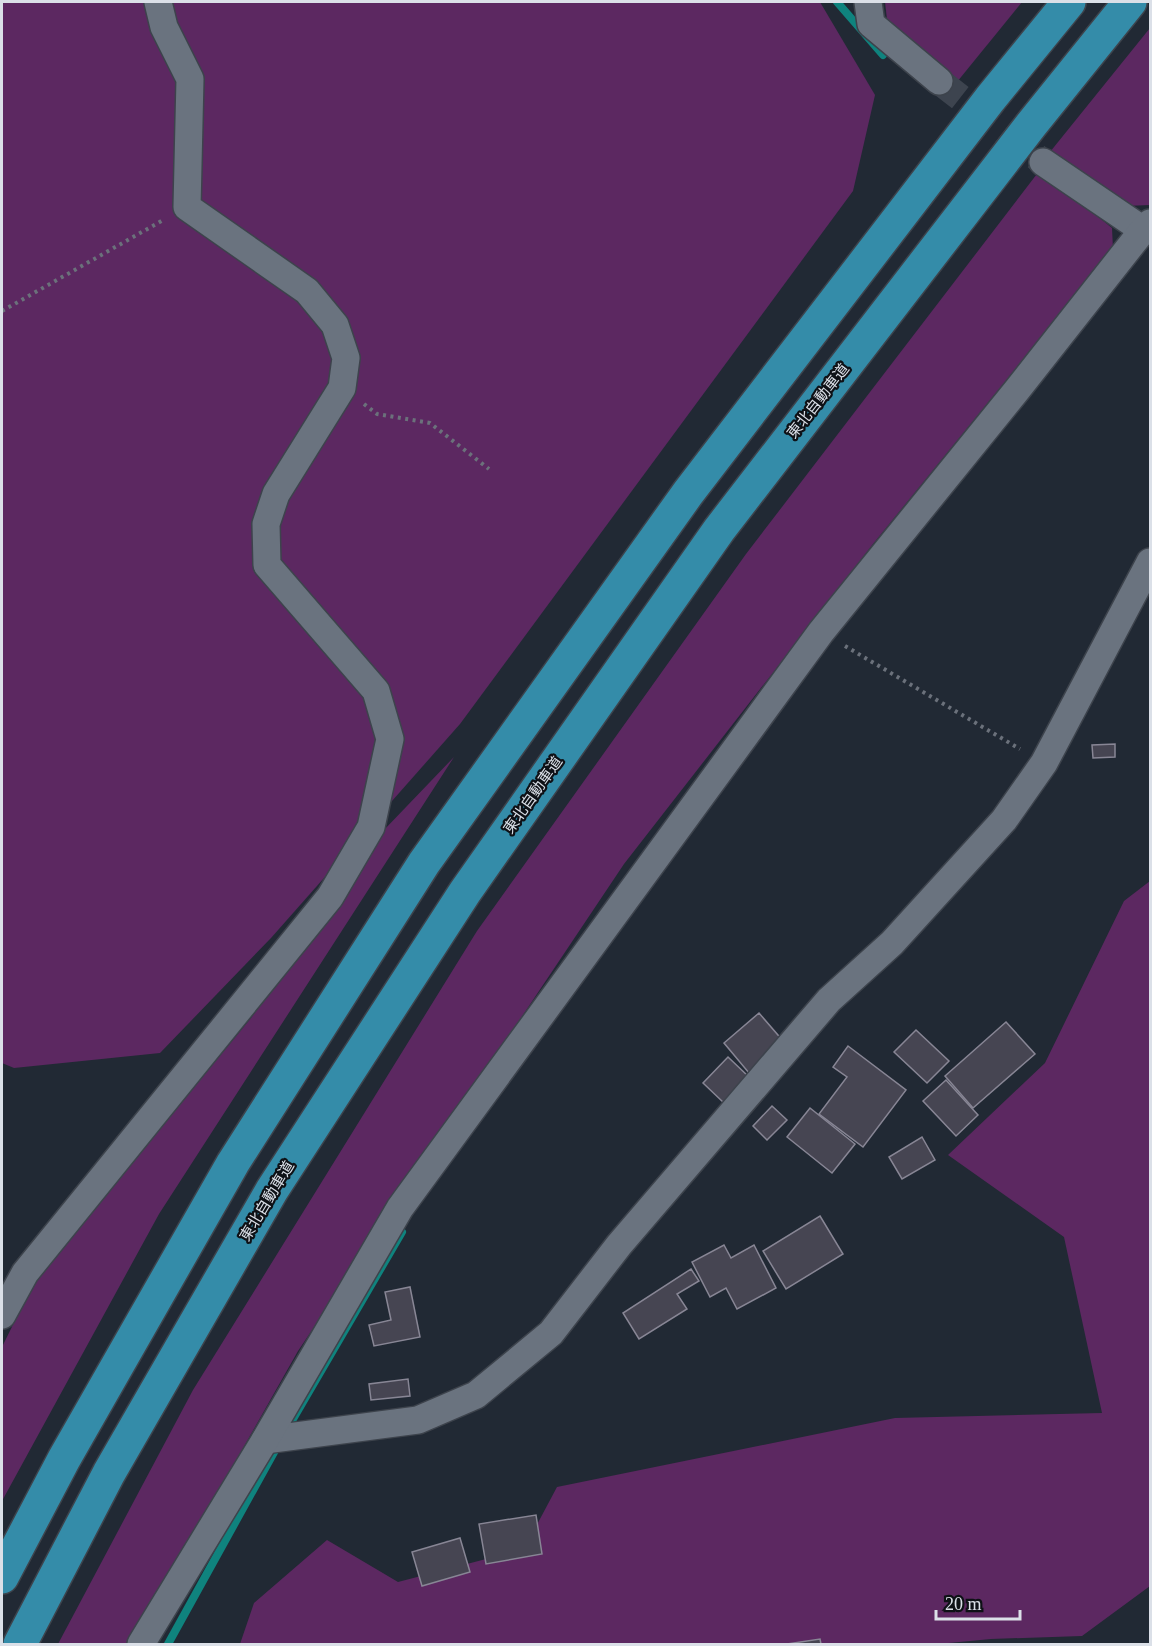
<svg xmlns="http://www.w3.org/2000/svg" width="1152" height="1646" font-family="'Times New Roman','Noto Sans JP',serif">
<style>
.green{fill:#5c2861}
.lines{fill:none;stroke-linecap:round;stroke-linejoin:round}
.stream{stroke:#0f837e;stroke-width:8}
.building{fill:#464552;stroke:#888695;stroke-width:1.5}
.street-tunnel{stroke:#3d444f;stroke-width:27;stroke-dasharray:27 14;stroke-linecap:butt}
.street-casing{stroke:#3d434c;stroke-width:30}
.highway-casing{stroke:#3d434c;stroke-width:36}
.path{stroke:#6b717b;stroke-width:4;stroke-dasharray:3 4.5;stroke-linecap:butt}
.street{stroke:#6a737f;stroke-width:27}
.highway{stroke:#348ca9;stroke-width:33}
.labels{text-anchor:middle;stroke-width:4.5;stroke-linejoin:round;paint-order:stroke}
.street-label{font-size:15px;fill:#dbe0e8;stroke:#0e1116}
</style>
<rect width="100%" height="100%" fill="#212934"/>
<g class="green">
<path d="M 2,2 L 820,2 L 875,95 L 853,191 L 460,724 L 271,938 L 160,1053 L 14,1068 L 2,1063 Z"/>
<path d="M 885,2 L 1022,2 L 957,82 L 888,28 Z"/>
<path d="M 1150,28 L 1150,205 L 1125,206 L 1050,152 Z"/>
<path d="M 1040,170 L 1112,228 L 1113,249 L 873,544 L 624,864 L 298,1351 L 132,1644 L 58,1644 L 193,1390 L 477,931 L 746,554 Z"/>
<path d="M 454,757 L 159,1214 L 2,1501 L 2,1347 L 34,1282 L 251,1018 L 383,831 Z"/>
<path d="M 1150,881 L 1150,1586 L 1082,1636 L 991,1639 L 938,1644 L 240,1644 L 254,1603 L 327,1540 L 398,1582 L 524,1549 L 557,1487 L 895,1418 L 1102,1413 L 1064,1237 L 948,1155 L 1045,1063 L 1124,901 Z"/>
</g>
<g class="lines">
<g class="stream">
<path d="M 837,2 L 883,55"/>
<path d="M 286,1431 L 402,1232"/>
<path d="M 168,1644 L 278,1445"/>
</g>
</g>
<g class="building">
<path d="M 1115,744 L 1115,757 L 1093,758 L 1092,745 Z"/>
<path d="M 759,1013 L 784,1042 L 749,1073 L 724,1043 Z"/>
<path d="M 1006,1022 L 1035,1054 L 973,1108 L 945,1076 Z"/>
<path d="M 916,1030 L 949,1061 L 927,1083 L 894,1052 Z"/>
<path d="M 848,1046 L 906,1090 L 863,1147 L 819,1114 L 847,1077 L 833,1067 Z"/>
<path d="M 728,1057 L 749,1077 L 724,1103 L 703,1083 Z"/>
<path d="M 946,1080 L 978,1115 L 956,1136 L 923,1101 Z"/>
<path d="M 772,1106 L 787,1120 L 767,1140 L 753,1126 Z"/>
<path d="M 810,1108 L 855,1144 L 832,1173 L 787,1137 Z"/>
<path d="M 922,1137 L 935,1160 L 902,1179 L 889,1157 Z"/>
<path d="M 820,1216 L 843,1254 L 786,1289 L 763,1251 Z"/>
<path d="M 724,1245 L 731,1258 L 754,1245 L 776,1288 L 737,1309 L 726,1288 L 710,1297 L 692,1262 Z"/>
<path d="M 691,1269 L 699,1281 L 677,1294 L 687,1309 L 639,1339 L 623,1313 Z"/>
<path d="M 410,1287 L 420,1337 L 374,1346 L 369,1325 L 391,1320 L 385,1292 Z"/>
<path d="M 408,1379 L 410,1396 L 371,1400 L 369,1384 Z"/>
<path d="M 536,1515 L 542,1554 L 486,1564 L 479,1524 Z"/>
<path d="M 460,1538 L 470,1572 L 422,1586 L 412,1552 Z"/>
<path d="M 820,1639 L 821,1644 L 787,1644 Z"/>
</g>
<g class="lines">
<path class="street-tunnel" d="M 939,81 L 1043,162"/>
<defs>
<g id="street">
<path d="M 868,2 L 871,24 L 939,81"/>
<path d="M 1043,162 L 1143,230"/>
<path d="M 2,1315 L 25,1273 L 330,897 L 371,827 L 390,739 L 376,691 L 267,565 L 266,524 L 276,494 L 342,388 L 346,358 L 335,325 L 307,291 L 187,207 L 190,79 L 164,27 L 158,2"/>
<path d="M 265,1440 L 418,1420 L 476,1395 L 551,1333 L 619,1245 L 829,1000 L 892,943 L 1004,820 L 1044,763 L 1150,562"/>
<path d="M 141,1644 L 265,1440 L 400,1208 L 821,632 L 1017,390 L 1143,230 L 1150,223"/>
</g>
<g id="highway">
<path d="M 2,1577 L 64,1459 L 233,1163 L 424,863 L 688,493 L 990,99 L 1069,2"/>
<path d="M 20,1644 L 109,1473 L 272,1190 L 465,892 L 719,530 L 1031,125 L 1130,2"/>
</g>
</defs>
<use href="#street" class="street-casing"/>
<use href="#highway" class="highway-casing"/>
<g class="path">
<path d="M 2,311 L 165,219"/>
<path d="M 364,404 L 377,414 L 430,423 L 489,469"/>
<path d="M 845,646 L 1020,749"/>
</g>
<use href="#street" class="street"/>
<use href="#highway" class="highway"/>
</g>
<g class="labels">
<g class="street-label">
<text transform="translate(818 401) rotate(-52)" y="5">東北自動車道</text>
<text transform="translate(533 795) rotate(-55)" y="5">東北自動車道</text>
<text transform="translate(267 1201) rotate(-59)" y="5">東北自動車道</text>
</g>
</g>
<rect width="1152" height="1646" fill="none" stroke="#dbe0e8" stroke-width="6"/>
<path d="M936 1610v9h84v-9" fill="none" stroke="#dbe0e8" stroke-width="3"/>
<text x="945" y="1610" font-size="18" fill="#dbe0e8" stroke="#0e1116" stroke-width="4.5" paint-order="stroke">20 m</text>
</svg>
